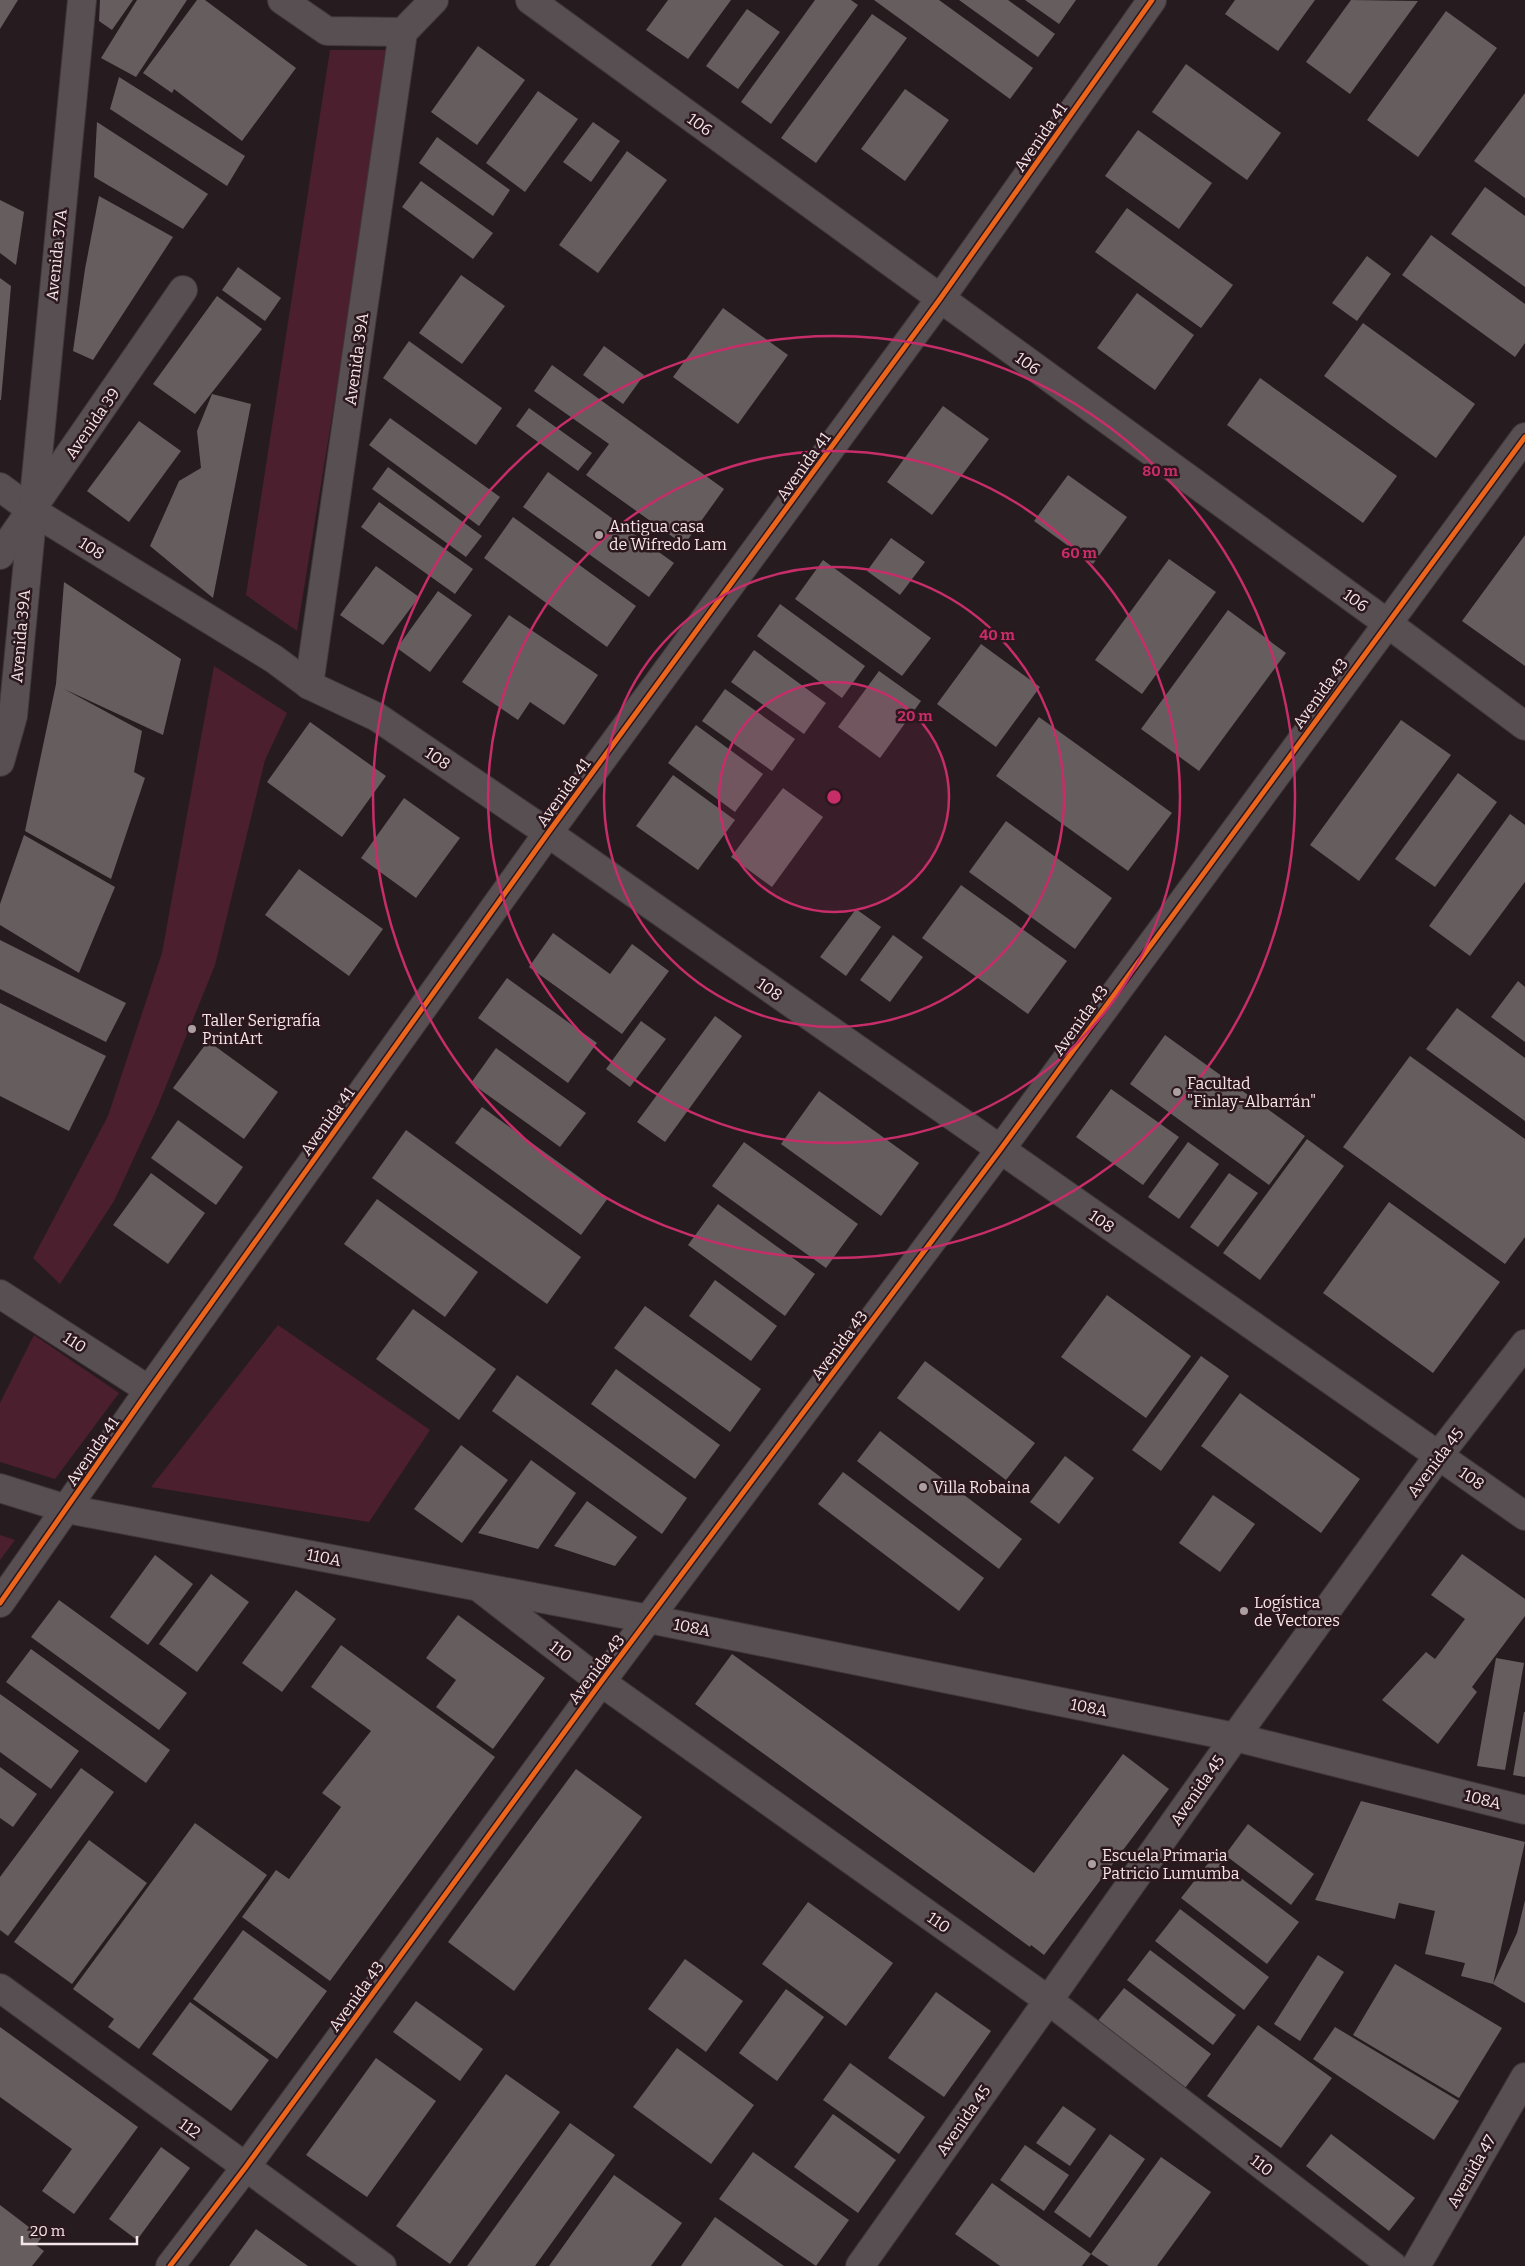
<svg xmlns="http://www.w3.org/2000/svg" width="1525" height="2266" font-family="Bitter,serif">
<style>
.green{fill:#4b1f2e}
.building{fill:#665d5f}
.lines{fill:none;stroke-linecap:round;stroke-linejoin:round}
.minor-casing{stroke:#40373a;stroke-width:30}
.minor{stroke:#574f51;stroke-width:28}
.cycleway-casing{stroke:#2b171d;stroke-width:8}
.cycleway{stroke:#eb651d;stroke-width:5}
.ring{fill:none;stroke:#c72d69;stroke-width:2.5}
.poi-dot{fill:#ac9fa2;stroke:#2b171d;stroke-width:2}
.labels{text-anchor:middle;stroke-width:5;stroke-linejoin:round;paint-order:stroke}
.street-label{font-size:16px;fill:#f4e6e9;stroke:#2b171d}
.poi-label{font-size:16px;fill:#f4e6e9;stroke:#2b171d;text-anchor:start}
.centre{fill:#c72d69;stroke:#2b171d;stroke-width:2.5}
.ring-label{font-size:15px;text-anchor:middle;font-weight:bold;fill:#c72d69;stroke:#2b171d;stroke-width:5;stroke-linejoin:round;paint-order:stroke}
</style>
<rect width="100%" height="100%" fill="#261c1f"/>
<g class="green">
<path d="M 330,50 L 392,50 L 297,631 L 246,595 Z"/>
<path d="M 214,666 L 287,713 L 265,760 L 215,965 L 157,1108 L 114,1201 L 60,1284 L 33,1258 L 108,1116 L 162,953 Z"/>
<path d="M 278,1325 L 430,1430 L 369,1522 L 151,1487 Z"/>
<path d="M 34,1335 L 119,1393 L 55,1479 L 0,1462 L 0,1403 Z"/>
<path d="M 0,1535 L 15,1540 L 0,1560 Z"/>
</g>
<g class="building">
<path d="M 0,0 L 18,0 L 0,29 Z"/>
<path d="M 100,0 L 133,0 L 112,30 L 99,21 Z"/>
<path d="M 137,0 L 187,0 L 136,77 L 101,58 Z"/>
<path d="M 197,0 L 205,0 L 296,68 L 242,141 L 174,89 L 172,93 L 143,73 Z"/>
<path d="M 668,0 L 731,0 L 688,59 L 646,30 Z"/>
<path d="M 815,0 L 851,0 L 858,5 L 771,124 L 741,102 Z"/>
<path d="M 874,0 L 939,0 L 1033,68 L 1010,99 Z"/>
<path d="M 959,0 L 1008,0 L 1055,34 L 1038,57 Z"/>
<path d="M 1025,0 L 1076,0 L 1059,24 Z"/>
<path d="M 1235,0 L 1315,0 L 1278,51 L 1225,14 Z"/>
<path d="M 1351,0 L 1418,1 L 1350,94 L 1306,62 Z"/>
<path d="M 747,9 L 780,32 L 738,89 L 706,66 Z"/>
<path d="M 1446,11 L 1497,48 L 1418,157 L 1367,120 Z"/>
<path d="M 872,14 L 907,38 L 816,163 L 781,138 Z"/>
<path d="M 478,46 L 525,80 L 477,145 L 431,112 Z"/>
<path d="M 1186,64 L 1281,133 L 1247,180 L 1152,112 Z"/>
<path d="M 119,77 L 245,156 L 227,186 L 110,109 Z"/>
<path d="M 905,89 L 949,120 L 905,181 L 861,149 Z"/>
<path d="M 538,91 L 578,119 L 525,192 L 486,163 Z"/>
<path d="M 1525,93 L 1525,198 L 1474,161 Z"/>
<path d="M 97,122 L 208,194 L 183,229 L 94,177 Z"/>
<path d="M 593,122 L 620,141 L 591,182 L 563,162 Z"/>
<path d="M 1138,130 L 1212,183 L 1179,229 L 1105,176 Z"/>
<path d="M 437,137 L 510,190 L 493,216 L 419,163 Z"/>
<path d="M 627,151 L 667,180 L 598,273 L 559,245 Z"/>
<path d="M 421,181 L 493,233 L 473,259 L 402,207 Z"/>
<path d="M 1485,187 L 1525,216 L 1525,287 L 1451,234 Z"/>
<path d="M 99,196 L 173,237 L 93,360 L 73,351 L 85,269 Z"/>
<path d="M 0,200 L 24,212 L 16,265 L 0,253 Z"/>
<path d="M 1127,208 L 1233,285 L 1201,328 L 1095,252 Z"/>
<path d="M 1431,235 L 1525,304 L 1525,343 L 1515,357 L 1402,275 Z"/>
<path d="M 1367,256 L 1391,274 L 1357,321 L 1332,303 Z"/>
<path d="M 238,267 L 281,298 L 265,321 L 222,290 Z"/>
<path d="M 461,275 L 505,306 L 462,364 L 419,333 Z"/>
<path d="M 0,278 L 11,286 L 1,400 L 0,400 Z"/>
<path d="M 1137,293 L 1194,335 L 1155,390 L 1097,348 Z"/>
<path d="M 217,296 L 262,329 L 195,414 L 153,384 Z"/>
<path d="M 723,308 L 788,355 L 738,424 L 673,377 Z"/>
<path d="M 1363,323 L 1475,404 L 1436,458 L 1324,376 Z"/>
<path d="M 409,341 L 502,408 L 476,445 L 383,378 Z"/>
<path d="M 604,346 L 644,375 L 623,404 L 583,375 Z"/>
<path d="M 552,365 L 724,489 L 684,545 L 586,475 L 609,444 L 534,391 Z"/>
<path d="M 1260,378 L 1397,476 L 1363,523 L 1227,425 Z"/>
<path d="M 212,394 L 251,404 L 213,598 L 150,546 L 179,481 L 201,468 L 197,431 Z"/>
<path d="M 943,406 L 989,439 L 932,515 L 887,482 Z"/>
<path d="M 529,408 L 592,453 L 578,471 L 516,426 Z"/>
<path d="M 390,418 L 500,497 L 479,526 L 369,445 Z"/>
<path d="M 139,421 L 181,451 L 129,522 L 87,491 Z"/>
<path d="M 388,467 L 482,536 L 466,557 L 372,489 Z"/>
<path d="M 548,472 L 674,563 L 649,597 L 523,507 Z"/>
<path d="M 1068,475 L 1127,517 L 1093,564 L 1034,521 Z"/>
<path d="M 379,502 L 473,569 L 455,594 L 361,527 Z"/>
<path d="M 513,517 L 636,606 L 607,647 L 484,558 Z"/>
<path d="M 1525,535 L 1525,666 L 1462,621 Z"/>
<path d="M 891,538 L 925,562 L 900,595 L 867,571 Z"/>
<path d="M 1169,559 L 1216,592 L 1142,694 L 1095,660 Z"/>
<path d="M 823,560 L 931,638 L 902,676 L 795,599 Z"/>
<path d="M 376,566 L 419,597 L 383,645 L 340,615 Z"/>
<path d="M 64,582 L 181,659 L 163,735 L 64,689 L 142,731 L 134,772 L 145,778 L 111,879 L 25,831 L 56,684 Z"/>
<path d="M 438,591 L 472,615 L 430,672 L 397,648 Z"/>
<path d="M 780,604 L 865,666 L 842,698 L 757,636 Z"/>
<path d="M 1228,610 L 1286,653 L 1199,771 L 1141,729 Z"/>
<path d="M 509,615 L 598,675 L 564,725 L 530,702 L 518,720 L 462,682 Z"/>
<path d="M 981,644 L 1040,687 L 996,747 L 937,704 Z"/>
<path d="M 754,650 L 826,703 L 804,734 L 731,682 Z"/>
<path d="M 879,671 L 921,701 L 880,758 L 838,727 Z"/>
<path d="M 725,689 L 795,739 L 772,771 L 702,721 Z"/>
<path d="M 1039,717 L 1172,813 L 1128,871 L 996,776 Z"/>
<path d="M 1401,720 L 1451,755 L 1359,881 L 1310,845 Z"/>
<path d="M 310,722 L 386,776 L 342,837 L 267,782 Z"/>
<path d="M 696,725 L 763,774 L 735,812 L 668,763 Z"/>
<path d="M 1458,773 L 1497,802 L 1435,887 L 1395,859 Z"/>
<path d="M 673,775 L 735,820 L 698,870 L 636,826 Z"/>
<path d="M 783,788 L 823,817 L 772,887 L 731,857 Z"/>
<path d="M 404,798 L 460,838 L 416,898 L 361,858 Z"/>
<path d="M 1510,814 L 1525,825 L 1525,882 L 1470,956 L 1429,926 Z"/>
<path d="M 1006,821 L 1112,898 L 1075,949 L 969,872 Z"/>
<path d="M 24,835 L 115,887 L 79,973 L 0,925 L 0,904 Z"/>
<path d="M 299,869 L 383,929 L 349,976 L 265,915 Z"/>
<path d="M 961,885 L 1067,961 L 1028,1014 L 922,938 Z"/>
<path d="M 856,909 L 881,927 L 846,976 L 820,957 Z"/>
<path d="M 553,933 L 610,974 L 632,944 L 669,971 L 622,1034 L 529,967 Z"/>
<path d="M 893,935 L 923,957 L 890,1002 L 860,980 Z"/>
<path d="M 0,940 L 126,1003 L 106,1042 L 0,989 Z"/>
<path d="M 507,978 L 597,1043 L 568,1083 L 478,1018 Z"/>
<path d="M 1518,981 L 1525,987 L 1525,1042 L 1491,1017 Z"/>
<path d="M 0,1003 L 106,1056 L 69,1131 L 0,1096 Z"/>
<path d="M 1457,1008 L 1525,1058 L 1525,1121 L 1426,1049 Z"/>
<path d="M 715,1016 L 742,1036 L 665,1142 L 637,1122 Z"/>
<path d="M 641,1021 L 666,1039 L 630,1087 L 606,1069 Z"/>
<path d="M 1165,1035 L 1305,1136 L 1269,1185 L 1130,1084 Z"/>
<path d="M 208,1041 L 278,1092 L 244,1139 L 173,1088 Z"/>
<path d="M 496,1048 L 586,1113 L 560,1147 L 471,1083 Z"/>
<path d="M 1410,1056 L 1525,1139 L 1525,1237 L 1505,1264 L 1343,1147 Z"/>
<path d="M 1111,1089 L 1179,1137 L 1143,1185 L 1076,1137 Z"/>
<path d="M 819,1091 L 919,1163 L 881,1216 L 781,1144 Z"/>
<path d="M 482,1107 L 608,1198 L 581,1235 L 455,1143 Z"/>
<path d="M 178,1120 L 243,1167 L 216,1205 L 151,1158 Z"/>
<path d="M 406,1130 L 581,1257 L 547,1304 L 372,1178 Z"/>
<path d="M 1307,1139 L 1344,1166 L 1260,1280 L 1223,1253 Z"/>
<path d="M 744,1142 L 858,1224 L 826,1268 L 712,1186 Z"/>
<path d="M 1188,1142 L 1219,1164 L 1179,1219 L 1148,1197 Z"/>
<path d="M 151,1173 L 205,1213 L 168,1264 L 113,1225 Z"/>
<path d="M 1229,1173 L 1258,1193 L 1218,1247 L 1190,1227 Z"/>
<path d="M 377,1199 L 478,1272 L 445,1317 L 344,1244 Z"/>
<path d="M 1389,1202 L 1500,1282 L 1433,1373 L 1323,1293 Z"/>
<path d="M 718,1204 L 815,1274 L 785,1316 L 688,1245 Z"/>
<path d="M 715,1280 L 777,1326 L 751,1361 L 689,1316 Z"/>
<path d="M 1107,1295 L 1191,1356 L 1146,1418 L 1061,1357 Z"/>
<path d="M 645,1306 L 761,1389 L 730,1432 L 614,1348 Z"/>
<path d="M 413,1309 L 496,1369 L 459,1420 L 376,1359 Z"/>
<path d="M 1201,1356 L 1229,1376 L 1161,1471 L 1132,1450 Z"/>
<path d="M 925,1361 L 1035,1443 L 1006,1480 L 897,1398 Z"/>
<path d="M 616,1369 L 720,1445 L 695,1479 L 591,1404 Z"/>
<path d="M 517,1375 L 687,1498 L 662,1534 L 492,1411 Z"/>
<path d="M 1240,1393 L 1360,1479 L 1321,1533 L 1201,1446 Z"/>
<path d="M 880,1431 L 1022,1539 L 999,1569 L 857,1461 Z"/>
<path d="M 461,1445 L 508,1480 L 462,1543 L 414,1509 Z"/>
<path d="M 1065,1456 L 1094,1478 L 1059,1524 L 1030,1502 Z"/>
<path d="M 531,1460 L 576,1493 L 538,1549 L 478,1533 Z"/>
<path d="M 843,1472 L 984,1578 L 959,1611 L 818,1504 Z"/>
<path d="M 1213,1495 L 1255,1524 L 1220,1572 L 1179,1543 Z"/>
<path d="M 587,1501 L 637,1537 L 615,1566 L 554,1546 Z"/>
<path d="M 1462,1554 L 1525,1599 L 1525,1616 L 1472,1687 L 1477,1692 L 1438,1744 L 1382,1700 L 1426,1652 L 1435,1659 L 1465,1619 L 1431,1595 Z"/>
<path d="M 155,1555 L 193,1584 L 148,1645 L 110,1617 Z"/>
<path d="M 211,1574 L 249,1602 L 197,1672 L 159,1644 Z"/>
<path d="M 296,1590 L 336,1619 L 282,1692 L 242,1663 Z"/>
<path d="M 59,1600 L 187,1693 L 159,1730 L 31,1637 Z"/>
<path d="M 458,1615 L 545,1678 L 493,1749 L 436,1707 L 456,1680 L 426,1658 Z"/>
<path d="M 341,1645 L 495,1757 L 330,1981 L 242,1917 L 276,1870 L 289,1879 L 341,1807 L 322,1793 L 371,1731 L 311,1687 Z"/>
<path d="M 31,1649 L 170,1750 L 146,1783 L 6,1682 Z"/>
<path d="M 732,1654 L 1034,1873 L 1123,1754 L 1169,1789 L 1044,1955 L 1031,1945 L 1030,1947 L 695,1704 Z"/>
<path d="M 1496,1658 L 1524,1663 L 1505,1770 L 1477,1766 Z"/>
<path d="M 0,1694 L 79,1751 L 51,1789 L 0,1752 Z"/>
<path d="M 1524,1712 L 1525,1712 L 1525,1777 L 1513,1775 Z"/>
<path d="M 0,1767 L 37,1794 L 13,1827 L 0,1818 Z"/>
<path d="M 81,1768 L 114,1792 L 8,1936 L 0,1930 L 0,1877 Z"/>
<path d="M 576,1769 L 642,1817 L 514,1991 L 448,1942 Z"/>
<path d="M 1361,1801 L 1525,1842 L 1493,1984 L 1517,1933 L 1525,1900 L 1525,2003 L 1493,1984 L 1461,1976 L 1465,1963 L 1425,1954 L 1435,1911 L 1399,1903 L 1395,1919 L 1315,1900 Z"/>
<path d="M 195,1823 L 267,1875 L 139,2049 L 108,2027 L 114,2019 L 73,1989 Z"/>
<path d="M 1248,1824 L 1314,1874 L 1291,1905 L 1225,1855 Z"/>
<path d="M 89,1840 L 147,1883 L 72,1984 L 14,1942 Z"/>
<path d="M 1213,1857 L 1299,1922 L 1267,1964 L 1181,1898 Z"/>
<path d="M 808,1902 L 893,1963 L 846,2026 L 762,1964 Z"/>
<path d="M 1180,1909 L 1269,1977 L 1244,2010 L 1155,1941 Z"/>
<path d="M 243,1930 L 327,1991 L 277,2059 L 193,1999 Z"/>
<path d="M 1150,1950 L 1236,2015 L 1213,2045 L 1127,1980 Z"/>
<path d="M 1318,1955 L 1344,1972 L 1300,2041 L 1274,2024 Z"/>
<path d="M 685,1959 L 743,2001 L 706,2052 L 648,2009 Z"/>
<path d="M 1395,1964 L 1502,2028 L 1459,2098 L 1353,2035 Z"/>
<path d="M 1124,1988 L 1211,2054 L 1185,2088 L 1097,2022 Z"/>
<path d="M 786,1989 L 824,2017 L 777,2081 L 739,2053 Z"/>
<path d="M 936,1992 L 991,2031 L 944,2097 L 888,2058 Z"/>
<path d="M 416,2001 L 483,2049 L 460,2081 L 393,2032 Z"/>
<path d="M 190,2002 L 269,2060 L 231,2111 L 152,2054 Z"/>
<path d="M 1258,2025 L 1332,2078 L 1281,2148 L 1207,2096 Z"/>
<path d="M 0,2027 L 138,2127 L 74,2214 L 42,2191 L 72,2149 L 0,2097 Z"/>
<path d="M 1335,2027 L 1459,2101 L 1434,2140 L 1313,2059 Z"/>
<path d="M 677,2048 L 754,2105 L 711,2164 L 633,2107 Z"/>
<path d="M 376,2058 L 436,2101 L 367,2197 L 306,2155 Z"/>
<path d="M 850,2063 L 925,2117 L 899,2154 L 823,2100 Z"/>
<path d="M 506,2074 L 560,2112 L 450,2264 L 396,2226 Z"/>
<path d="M 1063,2106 L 1096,2129 L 1070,2166 L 1036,2143 Z"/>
<path d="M 833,2114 L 896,2160 L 858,2213 L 794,2167 Z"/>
<path d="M 570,2123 L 615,2155 L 535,2266 L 467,2266 Z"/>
<path d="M 1110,2134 L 1145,2159 L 1090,2238 L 1054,2212 Z"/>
<path d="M 1331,2134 L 1415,2198 L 1389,2231 L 1306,2166 Z"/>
<path d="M 1025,2145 L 1069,2175 L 1044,2211 L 1000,2180 Z"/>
<path d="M 161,2147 L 190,2168 L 137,2240 L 109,2219 Z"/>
<path d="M 753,2152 L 849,2220 L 816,2266 L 719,2199 Z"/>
<path d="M 1161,2157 L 1211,2192 L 1157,2266 L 1109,2266 L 1091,2254 Z"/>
<path d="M 614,2175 L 682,2223 L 651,2266 L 549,2266 Z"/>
<path d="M 992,2183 L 1091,2254 L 1082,2266 L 1000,2266 L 955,2234 Z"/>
<path d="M 0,2205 L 42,2237 L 36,2245 L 44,2251 L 32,2266 L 0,2266 Z"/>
<path d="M 715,2217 L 784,2266 L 681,2266 Z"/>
<path d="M 256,2229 L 298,2259 L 308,2266 L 229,2266 Z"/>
</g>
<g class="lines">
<defs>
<g id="minor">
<path d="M 282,0 L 327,31 L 403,32"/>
<path d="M 530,0 L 1387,623 L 1525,726"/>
<path d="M 403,32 L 434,0"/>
<path d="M 0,487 L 31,510 L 274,659 L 309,685 L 377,717 L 548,833 L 1525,1516"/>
<path d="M 0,555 L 183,290"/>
<path d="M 309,685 L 403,32"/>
<path d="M 0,762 L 13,716 L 82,0"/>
<path d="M 0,1294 L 149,1390"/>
<path d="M 0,1488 L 67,1509 L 649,1619 L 1235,1737 L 1525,1810"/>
<path d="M 481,1589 L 601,1682 L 1048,2000 L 1393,2266"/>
<path d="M 0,1603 L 149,1390 L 548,833 L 940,299 L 1152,0"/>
<path d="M 0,1988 L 382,2266"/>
<path d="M 170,2266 L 245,2168 L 601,1682 L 1000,1150 L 1525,437"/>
<path d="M 860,2266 L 1235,1737 L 1439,1455 L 1525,1344"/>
<path d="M 1416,2266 L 1525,2077"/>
</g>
</defs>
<use href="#minor" class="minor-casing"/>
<use href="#minor" class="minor"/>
<defs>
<g id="cycleway">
<path d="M 0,1603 L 149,1390 L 548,833 L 940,299 L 1152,0"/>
<path d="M 170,2266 L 245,2168 L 601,1682 L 1000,1150 L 1525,437"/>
</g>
</defs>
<use href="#cycleway" class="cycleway-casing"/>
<use href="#cycleway" class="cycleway"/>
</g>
<circle cx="834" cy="797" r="115" fill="#c72d69" fill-opacity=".12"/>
<g class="ring">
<circle cx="834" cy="797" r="115"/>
<circle cx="834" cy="797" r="230"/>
<circle cx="834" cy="797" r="346"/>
<circle cx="834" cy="797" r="461"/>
</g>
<g class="poi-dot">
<circle cx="599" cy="535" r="5"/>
<circle cx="192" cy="1029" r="5"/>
<circle cx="1177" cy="1092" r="5"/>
<circle cx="923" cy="1487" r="5"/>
<circle cx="1244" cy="1611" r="5"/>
<circle cx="1092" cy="1864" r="5"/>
</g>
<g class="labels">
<g class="street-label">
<text transform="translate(700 124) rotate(36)" y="6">106</text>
<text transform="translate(1040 137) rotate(-55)" y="6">Avenida 41</text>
<text transform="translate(56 255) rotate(-84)" y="6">Avenida 37A</text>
<text transform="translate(356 359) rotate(-82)" y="6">Avenida 39A</text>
<text transform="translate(1028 363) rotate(36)" y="6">106</text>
<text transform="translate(92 423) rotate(-55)" y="6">Avenida 39</text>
<text transform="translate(803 466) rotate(-54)" y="6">Avenida 41</text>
<text transform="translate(92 548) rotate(32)" y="6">108</text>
<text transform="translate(1356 600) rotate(36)" y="6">106</text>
<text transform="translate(20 636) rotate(-85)" y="6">Avenida 39A</text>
<text transform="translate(1320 693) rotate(-54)" y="6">Avenida 43</text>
<text transform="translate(438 758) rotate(34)" y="6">108</text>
<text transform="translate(563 792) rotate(-54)" y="6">Avenida 41</text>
<text transform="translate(770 989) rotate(35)" y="6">108</text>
<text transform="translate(1080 1020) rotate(-54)" y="6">Avenida 43</text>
<text transform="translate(327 1121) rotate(-54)" y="6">Avenida 41</text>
<text transform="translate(1102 1221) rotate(35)" y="6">108</text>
<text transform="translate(75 1342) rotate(33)" y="6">110</text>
<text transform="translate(839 1345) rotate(-53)" y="6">Avenida 43</text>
<text transform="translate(92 1451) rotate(-55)" y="6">Avenida 41</text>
<text transform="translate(1435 1462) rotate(-53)" y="6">Avenida 45</text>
<text transform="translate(1472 1478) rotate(35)" y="6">108</text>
<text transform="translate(324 1557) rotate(11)" y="6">110A</text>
<text transform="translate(692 1627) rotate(11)" y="6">108A</text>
<text transform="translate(561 1651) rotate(38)" y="6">110</text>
<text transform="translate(596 1669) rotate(-53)" y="6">Avenida 43</text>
<text transform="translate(1089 1707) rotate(11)" y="6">108A</text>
<text transform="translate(1197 1790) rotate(-55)" y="6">Avenida 45</text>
<text transform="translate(1483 1799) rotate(14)" y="6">108A</text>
<text transform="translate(939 1922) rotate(35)" y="6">110</text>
<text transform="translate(356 1996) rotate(-54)" y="6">Avenida 43</text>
<text transform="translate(963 2120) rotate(-55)" y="6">Avenida 45</text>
<text transform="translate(190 2128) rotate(36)" y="6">112</text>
<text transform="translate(1262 2165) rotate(38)" y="6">110</text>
<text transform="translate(1471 2171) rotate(-60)" y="6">Avenida 47</text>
</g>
<g class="poi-label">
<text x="609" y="532">Antigua casa<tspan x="609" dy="18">de Wifredo Lam</tspan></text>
<text x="202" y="1026">Taller Serigrafía<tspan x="202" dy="18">PrintArt</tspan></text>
<text x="1187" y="1089">Facultad<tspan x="1187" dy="18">"Finlay-Albarrán"</tspan></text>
<text x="933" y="1493">Villa Robaina</text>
<text x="1254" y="1608">Logística<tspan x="1254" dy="18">de Vectores</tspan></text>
<text x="1102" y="1861">Escuela Primaria<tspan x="1102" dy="18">Patricio Lumumba</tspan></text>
</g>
</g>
<circle cx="834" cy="797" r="8" class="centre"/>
<g class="ring-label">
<text x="1160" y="476">80 m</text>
<text x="1079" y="558">60 m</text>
<text x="997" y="640">40 m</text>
<text x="915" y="721">20 m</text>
</g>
<path d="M22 2236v8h115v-8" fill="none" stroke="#f4e6e9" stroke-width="2.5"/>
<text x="30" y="2236" font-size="15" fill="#f4e6e9" stroke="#2b171d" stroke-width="4" paint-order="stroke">20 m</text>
</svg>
